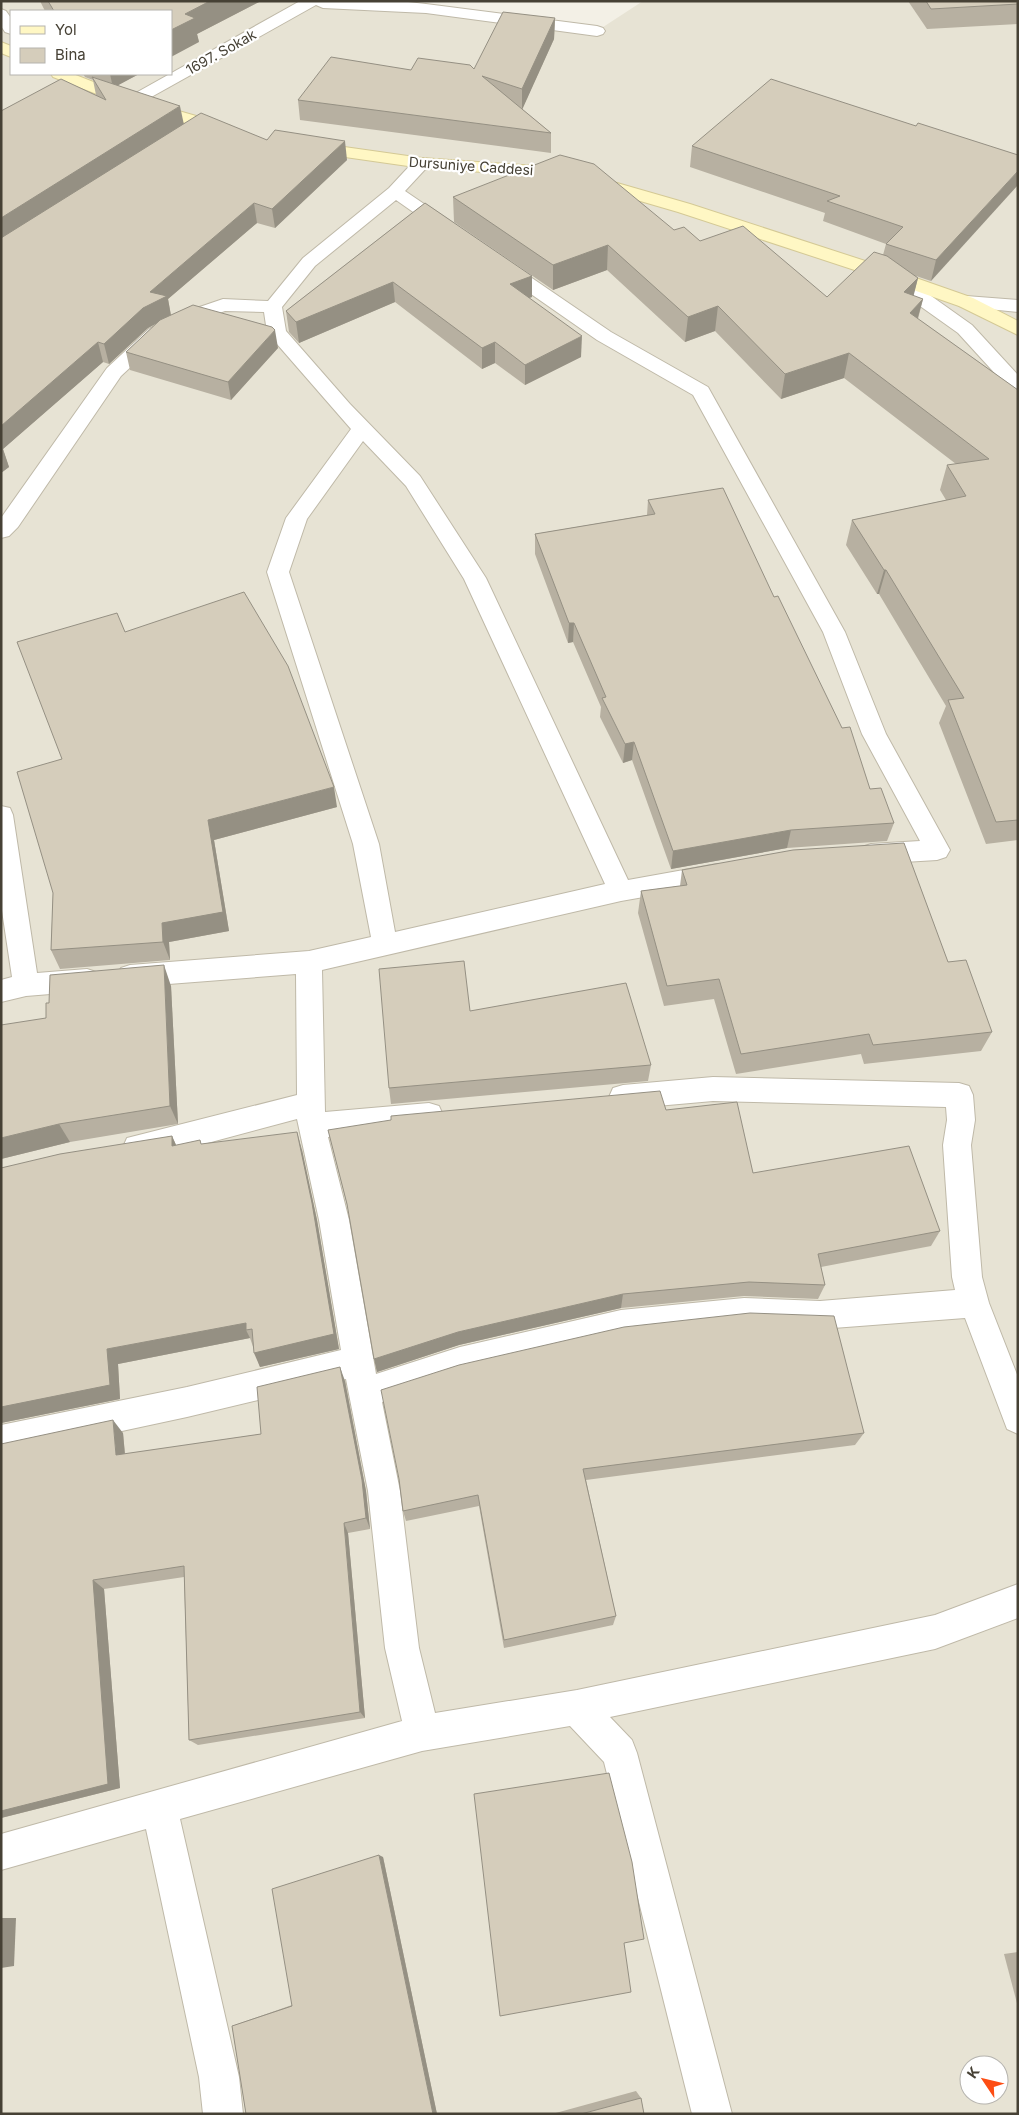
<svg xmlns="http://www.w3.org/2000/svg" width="1019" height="2115" font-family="Inter,sans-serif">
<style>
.residential{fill:#e7e3d4;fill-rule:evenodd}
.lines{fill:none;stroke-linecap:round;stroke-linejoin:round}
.street-casing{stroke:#bfb9a8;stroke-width:2}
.secondary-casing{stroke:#d4c995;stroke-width:2}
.street{fill:#fff;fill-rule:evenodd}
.secondary{fill:#fff7c4;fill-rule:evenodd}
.wall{fill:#b7b0a1}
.shaded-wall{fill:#959083}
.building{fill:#d5cdbb;stroke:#959083}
.labels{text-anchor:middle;stroke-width:4.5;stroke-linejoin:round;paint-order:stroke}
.far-street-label{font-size:14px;fill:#464135;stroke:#fff}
</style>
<rect width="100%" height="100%" fill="#f3f0e6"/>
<path class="residential" d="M 1,1 L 319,1 L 323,3 L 597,31 L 643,1 L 1018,1 L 1018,2114 L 1,2114 ZM 11,11 L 171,11 L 171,74 L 11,74 ZM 969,2065 L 999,2065 L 999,2095 L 969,2095 Z"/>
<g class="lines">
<defs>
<g id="street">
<path d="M 300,1 L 399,1 L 426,4 L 597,26 L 603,28 L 605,31 L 603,34 L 597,36 L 426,13 L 323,8 L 316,5 L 137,105 L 125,105 L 123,102 L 125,99 Z"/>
<path d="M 1,9 L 6,11 L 11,18 L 11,34 L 5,32 L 1,26 Z"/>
<path d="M 422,158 L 428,159 L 431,163 L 405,191 L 455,225 L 458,229 L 455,233 L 449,234 L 443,233 L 396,200 L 315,266 L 282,307 L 286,331 L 350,404 L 420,476 L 486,578 L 628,880 L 717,864 L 726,867 L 730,874 L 726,881 L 717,884 L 621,901 L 322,970 L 325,1112 L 429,1103 L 439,1106 L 443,1115 L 439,1124 L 429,1127 L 328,1137 L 349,1220 L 376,1374 L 460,1347 L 621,1310 L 744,1298 L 820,1301 L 955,1290 L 952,1277 L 943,1145 L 947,1120 L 946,1107 L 713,1101 L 623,1109 L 613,1106 L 609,1097 L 613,1088 L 623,1085 L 713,1077 L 959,1083 L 969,1086 L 973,1095 L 975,1120 L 971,1145 L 982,1277 L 989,1303 L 1018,1377 L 1018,1434 L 1007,1429 L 965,1318 L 820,1329 L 744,1326 L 621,1340 L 460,1377 L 382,1402 L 400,1491 L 419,1648 L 435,1713 L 577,1690 L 935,1615 L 1018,1584 L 1018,1618 L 935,1649 L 610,1717 L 632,1740 L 637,1753 L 732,2114 L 692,2114 L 604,1762 L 570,1726 L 422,1751 L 180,1819 L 239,2077 L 243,2114 L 203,2114 L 199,2077 L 146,1829 L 1,1870 L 1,1834 L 402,1721 L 385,1648 L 368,1491 L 346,1379 L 187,1417 L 1,1457 L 1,1425 L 187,1387 L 341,1350 L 319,1220 L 297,1119 L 159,1156 L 137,1160 L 127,1156 L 123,1147 L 127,1138 L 297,1095 L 296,974 L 130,987 L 121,984 L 117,976 L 121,968 L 130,965 L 309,951 L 371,937 L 353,844 L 267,572 L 286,518 L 351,429 L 270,336 L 267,332 L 264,312 L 225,311 L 193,322 L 163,337 L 121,376 L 18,527 L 9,536 L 1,538 L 1,518 L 107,368 L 149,329 L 179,314 L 223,299 L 268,301 L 303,258 L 389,188 L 416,159 ZM 363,441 L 406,486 L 464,579 L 605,884 L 395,932 L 379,844 L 289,572 L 307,519 Z"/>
<path d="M 501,259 L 507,261 L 611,332 L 708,387 L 845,632 L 886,734 L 950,850 L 946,857 L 937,860 L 871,864 L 862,861 L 858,854 L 862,847 L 871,844 L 920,841 L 862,734 L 823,632 L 693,395 L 597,340 L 495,269 L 492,265 L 495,261 Z"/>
<path d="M 889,269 L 896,271 L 972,325 L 1018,375 L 1018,393 L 1011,391 L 958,333 L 882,279 L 880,275 L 882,271 Z"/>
<path d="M 966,296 L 1018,300 L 1018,312 L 959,306 L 957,302 L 959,298 Z"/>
<path d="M 1,806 L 10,808 L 13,815 L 37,973 L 87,969 L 96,972 L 100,980 L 96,988 L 87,991 L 26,996 L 1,1002 L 1,980 L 12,977 L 1,904 Z"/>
</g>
<g id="secondary">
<path d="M 1,42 L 11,46 L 11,57 L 1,53 Z"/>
<path d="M 51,74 L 73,74 L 137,99 L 231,126 L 233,130 L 231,134 L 225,135 L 125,105 L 53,77 Z"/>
<path d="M 309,142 L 422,158 L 565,168 L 690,204 L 896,271 L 973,298 L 1018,321 L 1018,335 L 959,306 L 882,279 L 678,212 L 558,177 L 422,168 L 303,151 L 300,147 L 303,143 Z"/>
</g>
</defs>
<use href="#street" class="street-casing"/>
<use href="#secondary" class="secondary-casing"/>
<use href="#street" class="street"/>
<use href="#secondary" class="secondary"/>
</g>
<g class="wall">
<path d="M 40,1 L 261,1 L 197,34 L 199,42 L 171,11 L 45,11 Z"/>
<path d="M 908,1 L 1018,1 L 1018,24 L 927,29 Z"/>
<path d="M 555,18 L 554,39 L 522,109 L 551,133 L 551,153 L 300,120 L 298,100 L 411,70 L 474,69 Z"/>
<path d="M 83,74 L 139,74 L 118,85 L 184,124 L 267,140 L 347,160 L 275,228 L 257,223 L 168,299 L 171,315 L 278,348 L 231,400 L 130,370 L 126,352 L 158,322 L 148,328 L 109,364 L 103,362 L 3,449 L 9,467 L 1,473 L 1,111 L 96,95 L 93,80 L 85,77 Z"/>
<path d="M 916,126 L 1018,155 L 931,281 L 916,276 L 918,278 L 913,296 L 923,299 L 918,319 L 1018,390 L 1018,840 L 986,844 L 939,723 L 946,706 L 879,594 L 877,594 L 846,545 L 852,520 L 946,500 L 940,490 L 947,465 L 956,464 L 844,378 L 781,399 L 715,331 L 685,342 L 607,270 L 553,290 L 454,222 L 453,197 L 674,230 L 827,297 L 883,255 L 886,244 L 823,221 L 825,213 L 690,167 L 692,146 Z"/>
<path d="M 425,203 L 532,276 L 532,297 L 529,298 L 581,357 L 525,385 L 495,363 L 482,369 L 395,302 L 299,343 L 289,332 L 286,311 Z"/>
<path d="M 648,500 L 774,597 L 870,789 L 894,823 L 887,841 L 787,848 L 671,869 L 632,760 L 623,763 L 600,717 L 601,707 L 573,642 L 568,643 L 535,554 L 535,534 L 647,515 Z"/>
<path d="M 125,632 L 337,807 L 214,840 L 229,931 L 169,942 L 170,960 L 60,969 L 51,950 L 53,893 L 62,759 Z"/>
<path d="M 682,870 L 948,962 L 992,1032 L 981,1051 L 864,1064 L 861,1054 L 736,1074 L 714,999 L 664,1006 L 638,913 L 641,891 L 680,886 Z"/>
<path d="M 171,986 L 178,1124 L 70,1142 L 1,1159 L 46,1018 Z"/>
<path d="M 470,1011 L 651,1065 L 648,1081 L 391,1104 L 389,1088 Z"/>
<path d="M 666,1110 L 753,1173 L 940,1231 L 931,1246 L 821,1267 L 825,1285 L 818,1299 L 744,1296 L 621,1308 L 459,1345 L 377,1372 L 348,1209 L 328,1130 Z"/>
<path d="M 172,1136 L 176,1145 L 202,1144 L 302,1150 L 317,1220 L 339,1349 L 260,1367 L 250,1338 L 118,1364 L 120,1399 L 1,1423 L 1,1168 Z"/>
<path d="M 345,1381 L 366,1491 L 370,1529 L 348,1533 L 365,1718 L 198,1745 L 189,1740 L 184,1577 L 104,1589 L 120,1788 L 1,1818 L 123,1433 L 125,1454 L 261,1434 Z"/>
<path d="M 864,1433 L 855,1445 L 586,1480 L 616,1616 L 613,1625 L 504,1648 L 479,1506 L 406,1521 L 403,1511 L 399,1479 Z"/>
<path d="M 383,1857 L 437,2114 L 246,2114 L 232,2026 L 292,2005 Z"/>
<path d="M 1018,1952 L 1018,2007 L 1004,1954 Z"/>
<path d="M 636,2091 L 641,2098 L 644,2114 L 552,2114 Z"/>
</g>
<g class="shaded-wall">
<path d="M 210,1 L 261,1 L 197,34 L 199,42 L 171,57 L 171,30 L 185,14 Z"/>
<path d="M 555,18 L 554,39 L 522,110 L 522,89 Z"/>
<path d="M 110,74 L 139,74 L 113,88 Z"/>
<path d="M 180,106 L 184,125 L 1,242 L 1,218 Z"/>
<path d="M 345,141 L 347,160 L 275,228 L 272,209 Z"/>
<path d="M 1018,171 L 1018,185 L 931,281 L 936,260 Z"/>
<path d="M 254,203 L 257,223 L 168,299 L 171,316 L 148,328 L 109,364 L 104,344 L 150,292 Z"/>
<path d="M 608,245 L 607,270 L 553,290 L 553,265 Z"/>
<path d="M 532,276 L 532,297 L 510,305 L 510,284 Z"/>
<path d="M 918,278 L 912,302 L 904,292 Z"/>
<path d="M 393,282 L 395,302 L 299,343 L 296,322 Z"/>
<path d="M 923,299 L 916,324 L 910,313 Z"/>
<path d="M 718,306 L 715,331 L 685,342 L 688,317 Z"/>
<path d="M 275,330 L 278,348 L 231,400 L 228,382 Z"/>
<path d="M 582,336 L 581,357 L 525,385 L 525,365 Z"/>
<path d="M 98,342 L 103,362 L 3,449 L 9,467 L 1,473 L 1,426 Z"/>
<path d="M 495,342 L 495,363 L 482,369 L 482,348 Z"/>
<path d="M 849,353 L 844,378 L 781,399 L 785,374 Z"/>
<path d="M 884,570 L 886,570 L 879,594 L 877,594 Z"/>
<path d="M 569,623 L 574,623 L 573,642 L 568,643 Z"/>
<path d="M 634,742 L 632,760 L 623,763 L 625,744 Z"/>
<path d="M 334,787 L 337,807 L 214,840 L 229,931 L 169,942 L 170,960 L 163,942 L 162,923 L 208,820 Z"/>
<path d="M 791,830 L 787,848 L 671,869 L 673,851 Z"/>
<path d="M 164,965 L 171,986 L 178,1124 L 170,1106 Z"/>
<path d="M 59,1124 L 70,1142 L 1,1159 L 1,1138 Z"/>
<path d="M 297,1132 L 302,1150 L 317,1220 L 339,1349 L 260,1367 L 254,1353 Z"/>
<path d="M 172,1136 L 180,1154 L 172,1146 Z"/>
<path d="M 623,1294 L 621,1308 L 459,1345 L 377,1372 L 374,1359 L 458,1332 Z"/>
<path d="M 246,1323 L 246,1330 L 250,1338 L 118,1364 L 120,1399 L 1,1423 L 1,1407 L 107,1349 Z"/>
<path d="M 340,1367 L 345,1381 L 366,1491 L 370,1529 L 366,1518 Z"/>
<path d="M 113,1420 L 123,1433 L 126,1467 L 116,1455 Z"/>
<path d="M 344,1523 L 348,1533 L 365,1718 L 360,1712 Z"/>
<path d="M 93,1580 L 104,1589 L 120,1788 L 1,1818 L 1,1811 Z"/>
<path d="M 379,1855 L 383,1857 L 437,2114 L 433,2114 Z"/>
<path d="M 1,1918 L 16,1918 L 14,1966 L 1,1968 Z"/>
</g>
<g class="building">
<path d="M 48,1 L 210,1 L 185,14 L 195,18 L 171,30 L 171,11 L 54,11 Z"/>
<path d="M 926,1 L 1018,1 L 1018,4 L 931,9 Z"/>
<path d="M 503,12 L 555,18 L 522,89 L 482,76 L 551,133 L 298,100 L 331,57 L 411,70 L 418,58 L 470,65 L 474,69 Z"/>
<path d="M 92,77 L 180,106 L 1,218 L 1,111 L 61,79 L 106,100 Z"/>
<path d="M 771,79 L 916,126 L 918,123 L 1018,155 L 1018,171 L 936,260 L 886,244 L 903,227 L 827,201 L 840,196 L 692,146 Z"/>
<path d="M 201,113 L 267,140 L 275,130 L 345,141 L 272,209 L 254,203 L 150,292 L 167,296 L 143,308 L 104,344 L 98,342 L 1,426 L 1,238 Z"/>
<path d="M 560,155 L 594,164 L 674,230 L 684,227 L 700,241 L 743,226 L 827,297 L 874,252 L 887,256 L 918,278 L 904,292 L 923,299 L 910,313 L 1018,390 L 1018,820 L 996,822 L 948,700 L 964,698 L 886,570 L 884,570 L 852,520 L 966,496 L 947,465 L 989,459 L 849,353 L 785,374 L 718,306 L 688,317 L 608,245 L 553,265 L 453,197 Z"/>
<path d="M 425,203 L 532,276 L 510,284 L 582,336 L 525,365 L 495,342 L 482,348 L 393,282 L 296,322 L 286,311 Z"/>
<path d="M 193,305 L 272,327 L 275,330 L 228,382 L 126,352 L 160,320 Z"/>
<path d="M 723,488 L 774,597 L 778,596 L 842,728 L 850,727 L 870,789 L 881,788 L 894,823 L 791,830 L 673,851 L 634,742 L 625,744 L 602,698 L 606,697 L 574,623 L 569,623 L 535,534 L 655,514 L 648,500 Z"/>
<path d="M 244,592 L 288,666 L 334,787 L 208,820 L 223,912 L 162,923 L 163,942 L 51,950 L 53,893 L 17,772 L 62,759 L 17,642 L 117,613 L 125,632 Z"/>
<path d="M 904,843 L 948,962 L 966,960 L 992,1032 L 873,1045 L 869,1034 L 741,1054 L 719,979 L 667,986 L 641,891 L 687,885 L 682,870 L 793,850 Z"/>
<path d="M 464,961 L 470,1011 L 626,983 L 651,1065 L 389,1088 L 379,969 Z"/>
<path d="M 164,965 L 170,1106 L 59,1124 L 1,1138 L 1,1025 L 46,1018 L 46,1003 L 49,1003 L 50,975 Z"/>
<path d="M 660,1091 L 666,1110 L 737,1102 L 753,1173 L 909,1146 L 940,1231 L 818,1254 L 825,1285 L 749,1282 L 623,1294 L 458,1332 L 374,1359 L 347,1204 L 328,1130 L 391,1120 L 391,1116 Z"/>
<path d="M 297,1132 L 312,1203 L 334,1334 L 254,1353 L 252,1329 L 246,1330 L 246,1323 L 107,1349 L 110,1385 L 1,1407 L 1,1168 L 60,1154 L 172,1136 L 172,1146 L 200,1140 L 201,1144 Z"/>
<path d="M 750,1313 L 834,1316 L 864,1433 L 583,1469 L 616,1616 L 504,1640 L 478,1495 L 403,1511 L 399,1479 L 381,1390 L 459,1365 L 624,1327 Z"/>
<path d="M 340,1367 L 362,1480 L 366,1518 L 344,1523 L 360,1712 L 189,1740 L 184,1566 L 93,1580 L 108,1784 L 1,1811 L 1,1444 L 113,1420 L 116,1455 L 261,1434 L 257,1387 Z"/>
<path d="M 609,1773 L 632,1862 L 644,1939 L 624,1943 L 631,1992 L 500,2016 L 474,1794 Z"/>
<path d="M 379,1855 L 433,2114 L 246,2114 L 232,2026 L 292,2006 L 272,1889 Z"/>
<path d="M 641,2098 L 644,2114 L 581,2114 Z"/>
</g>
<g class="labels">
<g class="far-street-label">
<text transform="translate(221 52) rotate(-29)" y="5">1697. Sokak</text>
<text transform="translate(471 166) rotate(4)" y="5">Dursuniye Caddesi</text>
</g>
</g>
<rect width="1019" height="2115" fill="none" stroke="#464135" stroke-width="5"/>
<rect x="10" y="10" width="162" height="65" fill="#ffffff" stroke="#b5b3ae"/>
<rect x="20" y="26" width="25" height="8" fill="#fff7c4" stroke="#b5b3ae"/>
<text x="55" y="35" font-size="15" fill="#464135">Yol</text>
<rect x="20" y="48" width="25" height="15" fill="#d5cdbb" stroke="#b5b3ae"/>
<text x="55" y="60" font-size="15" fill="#464135">Bina</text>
<g transform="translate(984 2080) rotate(305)"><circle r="24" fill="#ffffff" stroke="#b5b3ae"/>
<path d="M0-4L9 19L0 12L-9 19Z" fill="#fd4d13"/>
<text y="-8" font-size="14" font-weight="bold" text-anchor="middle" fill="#464135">K</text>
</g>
</svg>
